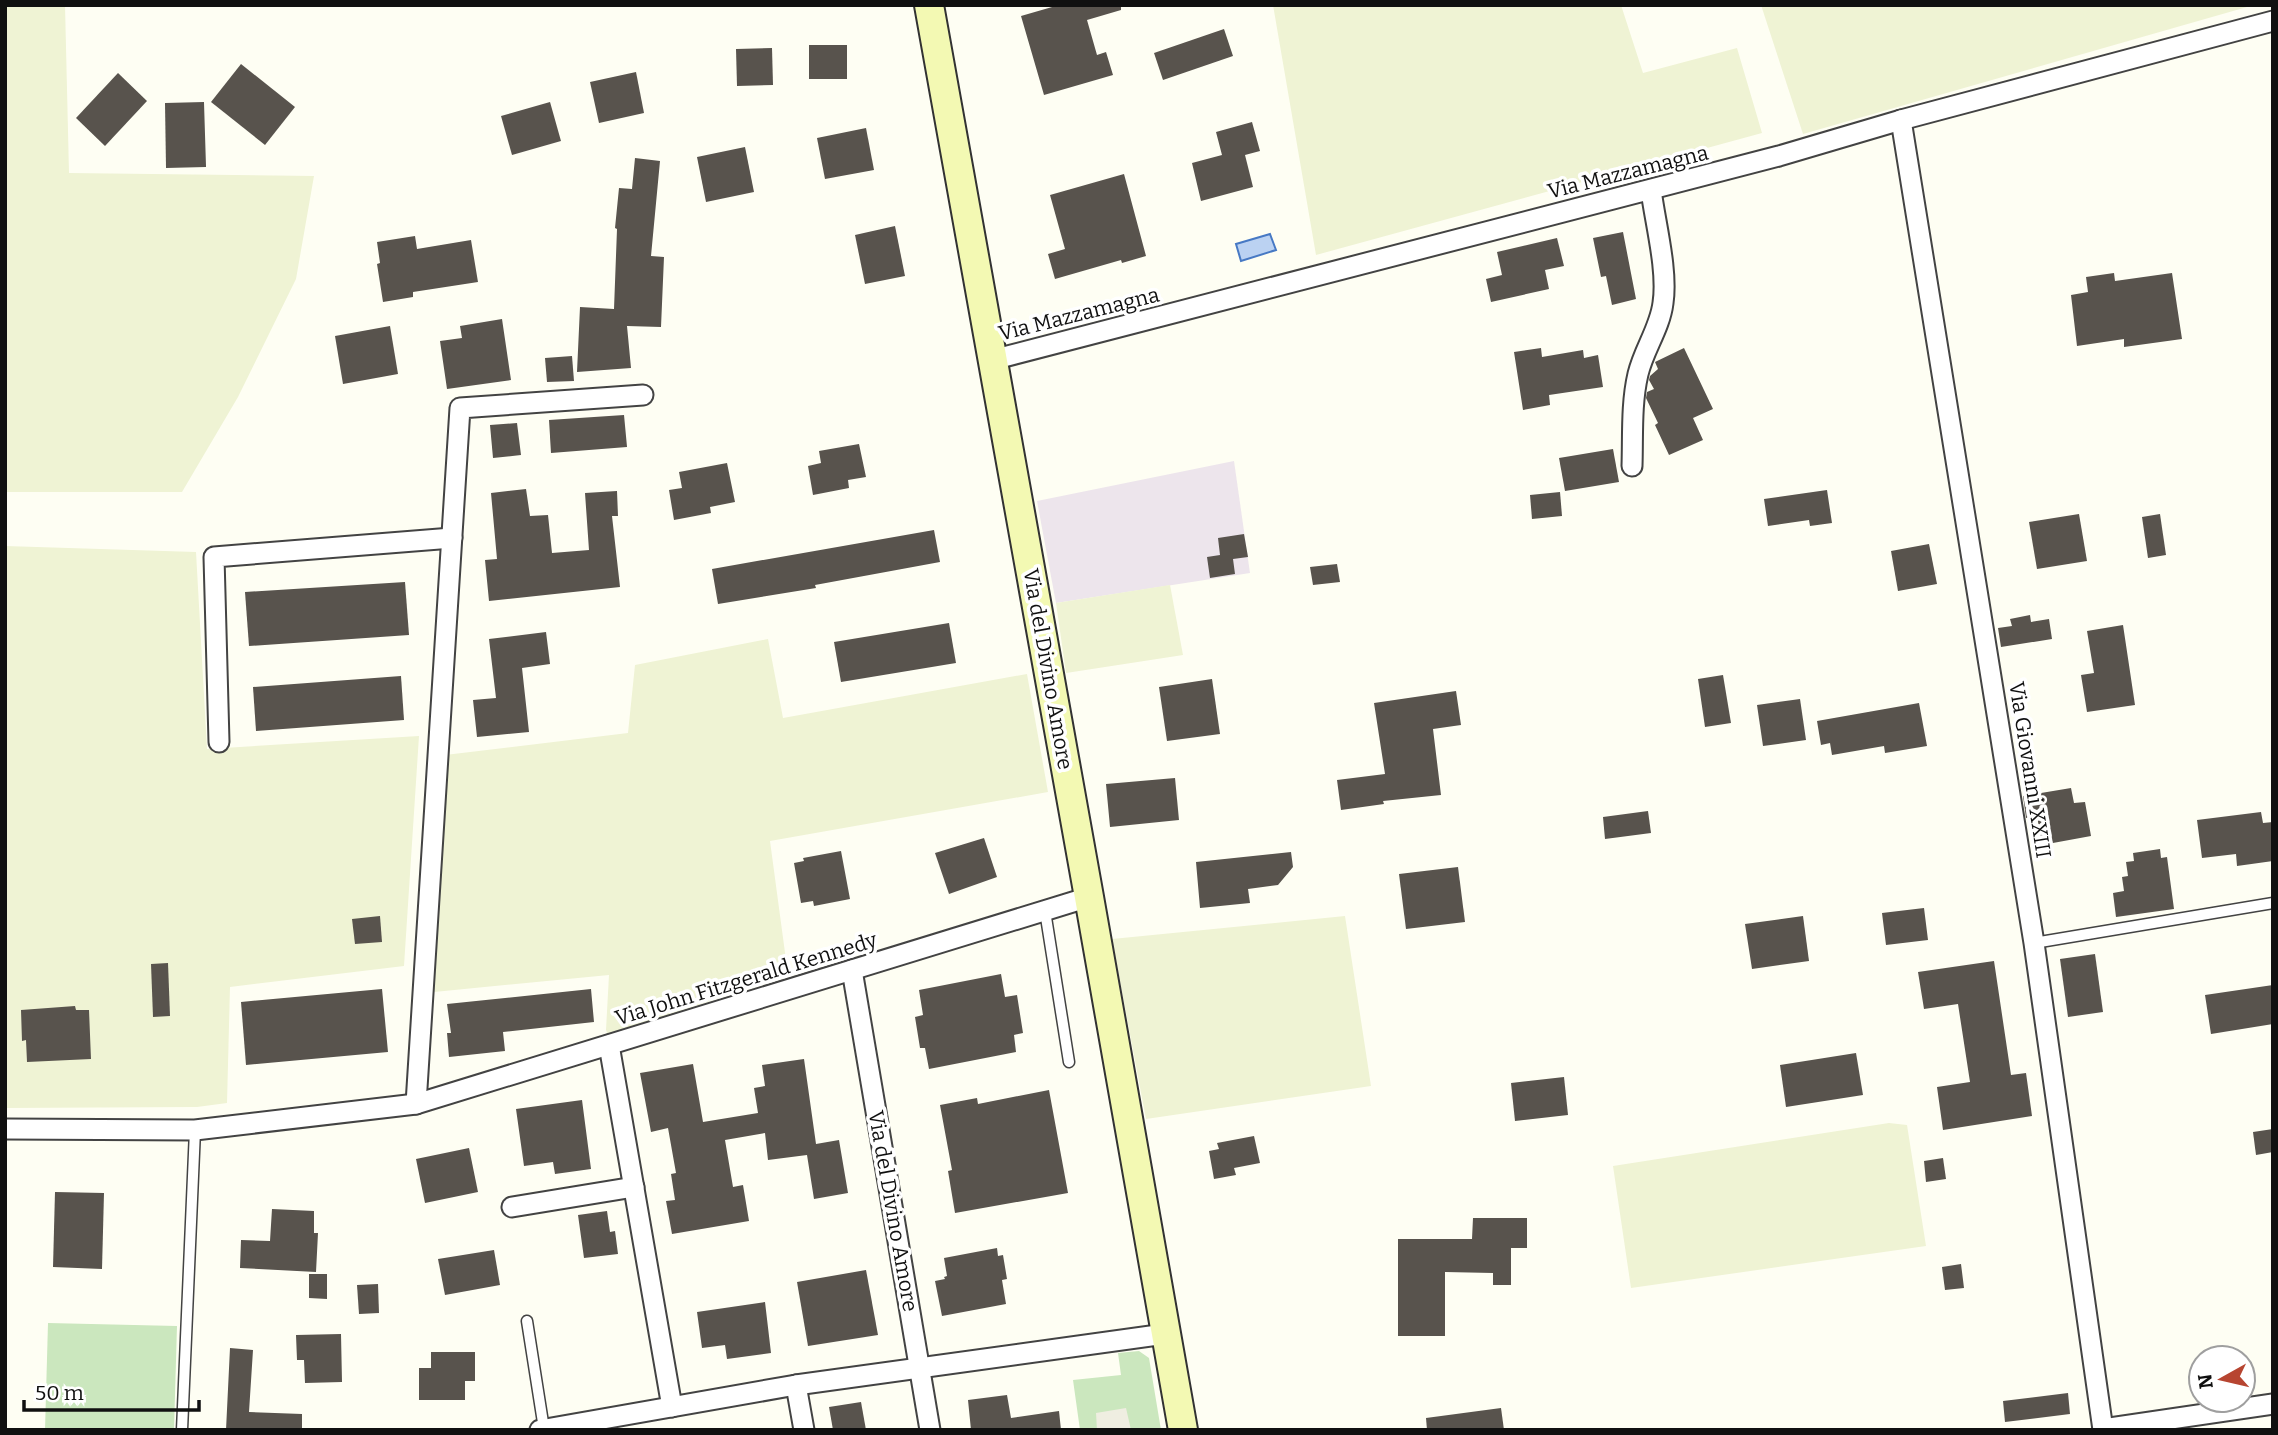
<svg xmlns="http://www.w3.org/2000/svg" width="2278" height="1435" font-family="Bitter,serif">
<style>
.industrial{fill:#ede5ec}
.farmland{fill:#eff3d4}
.green{fill:#cbe7be}
.plaza{fill:#efeee1}
.water{fill:#bbd2f2;stroke:#4779c4;stroke-width:2}
.building{fill:#58534d}
.lines{fill:none;stroke-linecap:round;stroke-linejoin:round}
.service-casing{stroke:#434343;stroke-width:13}
.minor-casing{stroke:#434343;stroke-width:23}
.secondary-casing{stroke:#323232;stroke-width:32}
.service{stroke:#fff;stroke-width:10}
.minor{stroke:#fff;stroke-width:19}
.secondary{stroke:#f3f9b3;stroke-width:28}
.labels{text-anchor:middle;stroke-width:7;stroke-linejoin:round;paint-order:stroke}
.street-label{font-size:21px;fill:#101010;stroke:#fff}
</style>
<rect width="100%" height="100%" fill="#fefef3"/>
<path class="industrial" d="M 1234,461 L 1250,573 L 1056,603 L 1037,501 Z"/>
<g class="farmland">
<path d="M 5,5 L 65,5 L 69,173 L 314,176 L 296,279 L 238,397 L 182,492 L 5,492 Z"/>
<path d="M 1273,5 L 1621,5 L 1643,73 L 1737,48 L 1762,133 L 1316,255 Z"/>
<path d="M 1761,5 L 2254,5 L 1803,134 Z"/>
<path d="M 5,546 L 196,552 L 207,749 L 419,736 L 404,966 L 230,987 L 227,1103 L 197,1107 L 5,1108 Z"/>
<path d="M 1170,585 L 1183,655 L 1066,673 L 1056,603 Z"/>
<path d="M 768,639 L 783,718 L 1027,674 L 1048,792 L 770,841 L 788,975 L 608,1035 L 606,1030 L 609,975 L 434,992 L 445,755 L 628,733 L 635,665 Z"/>
<path d="M 1345,916 L 1371,1086 L 1146,1119 L 1112,939 Z"/>
<path d="M 1889,1123 L 1907,1125 L 1926,1246 L 1631,1288 L 1613,1166 Z"/>
</g>
<g class="green">
<path d="M 48,1323 L 177,1326 L 174,1430 L 45,1430 Z"/>
<path d="M 1139,1351 L 1149,1358 L 1161,1430 L 1080,1430 L 1073,1380 L 1121,1375 L 1118,1353 Z"/>
</g>
<path class="plaza" d="M 1126,1408 L 1131,1430 L 1097,1430 L 1096,1413 Z"/>
<path class="water" d="M 1270,234 L 1276,250 L 1241,261 L 1236,244 Z"/>
<g class="building">
<path d="M 1059,5 L 1121,5 L 1121,10 L 1087,20 L 1097,55 L 1106,52 L 1113,75 L 1044,95 L 1021,16 Z"/>
<path d="M 1224,29 L 1233,56 L 1163,80 L 1154,53 Z"/>
<rect x="809" y="45" width="38" height="34"/>
<path d="M 772,48 L 773,85 L 737,86 L 736,49 Z"/>
<path d="M 241,64 L 295,107 L 265,145 L 211,102 Z"/>
<path d="M 636,72 L 644,113 L 599,123 L 590,82 Z"/>
<path d="M 118,73 L 147,101 L 105,146 L 76,118 Z"/>
<path d="M 204,102 L 206,167 L 166,168 L 165,103 Z"/>
<path d="M 550,102 L 561,141 L 512,155 L 501,116 Z"/>
<path d="M 1252,122 L 1260,151 L 1245,155 L 1253,187 L 1201,201 L 1192,163 L 1222,155 L 1216,132 Z"/>
<path d="M 866,128 L 874,170 L 825,179 L 817,138 Z"/>
<path d="M 745,147 L 754,192 L 706,202 L 697,157 Z"/>
<path d="M 635,158 L 660,161 L 651,256 L 664,257 L 661,327 L 627,326 L 631,368 L 577,372 L 580,307 L 614,309 L 617,229 L 615,228 L 619,188 L 632,189 Z"/>
<path d="M 1124,174 L 1146,256 L 1122,263 L 1121,260 L 1055,279 L 1048,254 L 1065,249 L 1050,195 Z"/>
<path d="M 895,226 L 905,276 L 865,284 L 855,235 Z"/>
<path d="M 1623,232 L 1636,299 L 1612,305 L 1606,276 L 1601,277 L 1593,238 Z"/>
<path d="M 415,236 L 417,249 L 471,240 L 478,282 L 413,292 L 413,297 L 383,302 L 377,264 L 380,263 L 377,242 Z"/>
<path d="M 1557,238 L 1564,266 L 1545,270 L 1549,289 L 1491,302 L 1486,279 L 1502,275 L 1497,252 Z"/>
<path d="M 2114,273 L 2115,281 L 2172,273 L 2182,339 L 2124,347 L 2124,339 L 2077,346 L 2071,295 L 2088,292 L 2086,277 Z"/>
<path d="M 502,319 L 511,380 L 447,389 L 440,341 L 462,338 L 460,326 Z"/>
<path d="M 390,326 L 398,374 L 343,384 L 335,336 Z"/>
<path d="M 1541,348 L 1542,357 L 1583,350 L 1584,358 L 1598,355 L 1603,387 L 1549,395 L 1550,405 L 1523,410 L 1514,352 Z"/>
<path d="M 1684,348 L 1713,409 L 1693,418 L 1703,440 L 1669,455 L 1655,425 L 1658,423 L 1646,398 L 1647,392 L 1654,389 L 1649,380 L 1650,376 L 1658,369 L 1655,362 Z"/>
<path d="M 572,356 L 574,381 L 547,382 L 545,358 Z"/>
<path d="M 624,415 L 627,447 L 551,453 L 549,420 Z"/>
<path d="M 517,423 L 521,455 L 493,458 L 490,425 Z"/>
<path d="M 859,444 L 866,477 L 848,480 L 849,488 L 813,495 L 808,466 L 821,463 L 819,451 Z"/>
<path d="M 1613,449 L 1619,482 L 1565,491 L 1559,458 Z"/>
<path d="M 727,463 L 735,502 L 710,507 L 711,513 L 674,520 L 669,490 L 682,488 L 679,472 Z"/>
<path d="M 526,489 L 530,516 L 548,515 L 552,553 L 589,550 L 585,493 L 617,491 L 618,516 L 612,516 L 620,587 L 489,601 L 485,560 L 497,559 L 491,493 Z"/>
<path d="M 1827,490 L 1832,523 L 1810,526 L 1809,520 L 1768,526 L 1764,499 Z"/>
<path d="M 1560,492 L 1562,516 L 1532,519 L 1530,495 Z"/>
<path d="M 2079,514 L 2087,561 L 2037,569 L 2029,522 Z"/>
<path d="M 2160,514 L 2166,555 L 2148,558 L 2142,517 Z"/>
<path d="M 934,530 L 940,562 L 815,585 L 816,588 L 718,604 L 712,569 Z"/>
<path d="M 1244,534 L 1248,557 L 1233,559 L 1235,574 L 1210,578 L 1207,557 L 1220,555 L 1218,538 Z"/>
<path d="M 1929,544 L 1937,584 L 1898,591 L 1891,551 Z"/>
<path d="M 1337,564 L 1340,582 L 1313,585 L 1310,567 Z"/>
<path d="M 405,582 L 409,635 L 249,646 L 245,592 Z"/>
<path d="M 2030,615 L 2031,622 L 2049,619 L 2052,639 L 2001,647 L 1998,628 L 2012,626 L 2010,619 Z"/>
<path d="M 949,623 L 956,663 L 841,682 L 834,642 Z"/>
<path d="M 2123,625 L 2135,705 L 2087,712 L 2081,675 L 2094,673 L 2087,631 Z"/>
<path d="M 546,632 L 550,664 L 522,668 L 529,732 L 477,737 L 473,700 L 496,698 L 489,639 Z"/>
<path d="M 1723,675 L 1731,723 L 1705,727 L 1698,679 Z"/>
<path d="M 401,676 L 404,720 L 256,731 L 253,687 Z"/>
<path d="M 1212,679 L 1220,734 L 1167,741 L 1159,687 Z"/>
<path d="M 1456,691 L 1461,725 L 1433,729 L 1441,795 L 1383,801 L 1384,804 L 1341,810 L 1337,780 L 1385,774 L 1374,703 Z"/>
<path d="M 1800,699 L 1806,740 L 1763,746 L 1757,705 Z"/>
<path d="M 1919,703 L 1927,746 L 1885,753 L 1884,746 L 1832,755 L 1830,743 L 1821,745 L 1817,721 Z"/>
<path d="M 1175,778 L 1179,820 L 1110,827 L 1106,784 Z"/>
<path d="M 2071,788 L 2074,803 L 2085,802 L 2091,836 L 2042,845 L 2037,816 L 2026,818 L 2023,796 Z"/>
<path d="M 1648,811 L 1651,833 L 1605,839 L 1603,817 Z"/>
<path d="M 2261,812 L 2263,823 L 2273,822 L 2273,861 L 2237,866 L 2236,854 L 2202,858 L 2197,820 Z"/>
<path d="M 984,838 L 997,877 L 949,894 L 935,853 Z"/>
<path d="M 2160,849 L 2161,858 L 2167,857 L 2174,909 L 2116,917 L 2113,893 L 2124,891 L 2122,877 L 2128,876 L 2126,862 L 2134,861 L 2133,853 Z"/>
<path d="M 841,851 L 850,899 L 814,906 L 813,901 L 801,903 L 794,863 L 804,861 L 803,858 Z"/>
<path d="M 1291,852 L 1293,867 L 1278,885 L 1248,889 L 1250,903 L 1200,908 L 1196,862 Z"/>
<path d="M 1458,867 L 1465,922 L 1406,929 L 1399,874 Z"/>
<path d="M 1924,908 L 1928,940 L 1886,945 L 1882,913 Z"/>
<path d="M 380,916 L 382,942 L 355,944 L 352,919 Z"/>
<path d="M 1803,916 L 1809,961 L 1752,969 L 1745,924 Z"/>
<path d="M 2095,954 L 2103,1012 L 2068,1017 L 2060,959 Z"/>
<path d="M 1994,961 L 2011,1075 L 2026,1073 L 2032,1116 L 1943,1130 L 1937,1087 L 1970,1082 L 1958,1004 L 1924,1009 L 1918,972 Z"/>
<path d="M 168,963 L 170,1016 L 153,1017 L 151,964 Z"/>
<path d="M 1001,974 L 1005,997 L 1017,995 L 1023,1033 L 1014,1035 L 1016,1052 L 929,1069 L 925,1048 L 920,1048 L 915,1017 L 923,1015 L 919,990 Z"/>
<path d="M 2273,985 L 2273,1024 L 2211,1034 L 2205,995 Z"/>
<path d="M 382,989 L 388,1052 L 246,1065 L 241,1002 Z"/>
<path d="M 591,989 L 594,1022 L 503,1032 L 505,1051 L 449,1057 L 447,1033 L 451,1033 L 447,1004 Z"/>
<path d="M 75,1006 L 76,1010 L 89,1010 L 91,1059 L 27,1062 L 26,1040 L 22,1041 L 21,1010 Z"/>
<path d="M 1856,1053 L 1863,1095 L 1786,1107 L 1780,1065 Z"/>
<path d="M 804,1059 L 816,1144 L 839,1140 L 848,1193 L 814,1199 L 807,1155 L 768,1160 L 765,1133 L 725,1140 L 733,1187 L 743,1185 L 749,1221 L 672,1234 L 666,1201 L 675,1200 L 671,1174 L 676,1173 L 668,1128 L 651,1132 L 640,1073 L 693,1064 L 703,1122 L 758,1113 L 754,1088 L 765,1086 L 762,1065 Z"/>
<path d="M 1564,1077 L 1568,1115 L 1515,1121 L 1511,1083 Z"/>
<path d="M 1049,1090 L 1068,1193 L 955,1213 L 948,1171 L 952,1170 L 940,1105 L 977,1098 L 978,1104 Z"/>
<path d="M 582,1100 L 591,1169 L 555,1174 L 553,1162 L 524,1166 L 516,1109 Z"/>
<path d="M 2273,1129 L 2273,1152 L 2256,1155 L 2253,1132 Z"/>
<path d="M 1254,1136 L 1260,1163 L 1234,1168 L 1236,1175 L 1214,1179 L 1209,1151 L 1219,1149 L 1217,1143 Z"/>
<path d="M 469,1148 L 478,1192 L 425,1203 L 416,1159 Z"/>
<path d="M 1943,1158 L 1946,1179 L 1926,1182 L 1924,1161 Z"/>
<path d="M 55,1192 L 104,1193 L 102,1269 L 53,1267 Z"/>
<path d="M 272,1209 L 314,1211 L 314,1233 L 318,1233 L 316,1272 L 240,1268 L 241,1240 L 270,1241 Z"/>
<path d="M 607,1211 L 610,1232 L 615,1231 L 618,1254 L 584,1258 L 578,1215 Z"/>
<path d="M 1473,1218 L 1527,1218 L 1527,1248 L 1511,1248 L 1511,1285 L 1493,1285 L 1493,1273 L 1445,1272 L 1445,1336 L 1398,1336 L 1398,1239 L 1472,1239 Z"/>
<path d="M 997,1248 L 998,1256 L 1003,1255 L 1007,1279 L 1002,1280 L 1006,1304 L 942,1316 L 935,1281 L 945,1279 L 944,1277 L 947,1276 L 944,1258 Z"/>
<path d="M 494,1250 L 500,1285 L 445,1295 L 438,1259 Z"/>
<path d="M 1961,1264 L 1964,1288 L 1945,1290 L 1942,1267 Z"/>
<path d="M 866,1270 L 878,1335 L 808,1346 L 797,1282 Z"/>
<path d="M 309,1274 L 327,1274 L 327,1299 L 309,1298 Z"/>
<path d="M 378,1284 L 379,1313 L 359,1314 L 357,1285 Z"/>
<path d="M 765,1302 L 771,1353 L 727,1359 L 725,1345 L 702,1348 L 697,1312 Z"/>
<path d="M 341,1334 L 342,1382 L 305,1383 L 304,1360 L 297,1360 L 296,1335 Z"/>
<path d="M 230,1348 L 253,1350 L 249,1412 L 302,1414 L 302,1430 L 226,1430 Z"/>
<path d="M 431,1352 L 475,1352 L 475,1381 L 465,1381 L 465,1400 L 419,1400 L 419,1368 L 431,1368 Z"/>
<path d="M 2068,1393 L 2070,1414 L 2005,1422 L 2003,1401 Z"/>
<path d="M 1007,1395 L 1011,1418 L 1059,1411 L 1061,1430 L 971,1430 L 968,1400 Z"/>
<path d="M 861,1402 L 866,1430 L 833,1430 L 829,1407 Z"/>
<path d="M 1501,1408 L 1504,1430 L 1427,1430 L 1426,1418 Z"/>
</g>
<g class="lines">
<defs>
<g id="service">
<path d="M 1045,911 L 1069,1062"/>
<path d="M 2034,943 L 2273,903"/>
<path d="M 527,1321 L 544,1429"/>
<path d="M 182,1430 L 195,1130"/>
</g>
<g id="minor">
<path d="M 1901,120 L 2034,943 L 2103,1430"/>
<path d="M 992,360 L 1779,156 L 1901,120 L 2273,21"/>
<path d="M 1632,466 C 1633,436 1631,404 1638,374 C 1644,349 1660,328 1663,303 C 1668,270 1655,222 1651,190"/>
<path d="M 219,742 L 214,557 L 452,538"/>
<path d="M 852,970 L 930,1430"/>
<path d="M 609,1045 L 672,1407"/>
<path d="M 416,1104 L 460,408 L 643,395"/>
<path d="M 5,1129 L 195,1130 L 416,1104 L 1089,897"/>
<path d="M 512,1207 L 634,1187"/>
<path d="M 796,1385 L 804,1430"/>
<path d="M 2103,1429 L 2273,1404"/>
<path d="M 540,1430 L 796,1385 L 1165,1334"/>
</g>
<path id="secondary" d="M 929,5 L 1089,897 L 1183,1430"/>
</defs>
<use href="#service" class="service-casing"/>
<use href="#minor" class="minor-casing"/>
<use href="#secondary" class="secondary-casing"/>
<use href="#service" class="service"/>
<use href="#minor" class="minor"/>
<use href="#secondary" class="secondary"/>
</g>
<g class="labels">
<g class="street-label">
<text transform="translate(1628 172) rotate(-14)" y="7">Via Mazzamagna</text>
<text transform="translate(1079 314) rotate(-14)" y="7">Via Mazzamagna</text>
<text transform="translate(1048 669) rotate(80)" y="7">Via del Divino Amore</text>
<text transform="translate(2030 770) rotate(81)" y="7">Via Giovanni XXIII</text>
<text transform="translate(746 979) rotate(-17)" y="7">Via John Fitzgerald Kennedy</text>
<text transform="translate(893 1211) rotate(80)" y="7">Via del Divino Amore</text>
</g>
</g>
<rect width="2278" height="1435" fill="none" stroke="#101010" stroke-width="14"/>
<g transform="translate(2222 1379) rotate(262)"><circle r="33" fill="#ffffff" stroke="#9f9f9f" stroke-width="2"/>
<path d="M0-5L12 26L0 18L-12 26Z" fill="#b74531"/>
<text y="-10" font-size="19" font-weight="bold" text-anchor="middle" fill="#101010">N</text>
</g>
<path d="M24 1400v10h175v-10" fill="none" stroke="#101010" stroke-width="3.5"/>
<text x="35" y="1400" font-size="21" fill="#101010" stroke="#ffffff" stroke-width="5" paint-order="stroke">50 m</text>
</svg>
